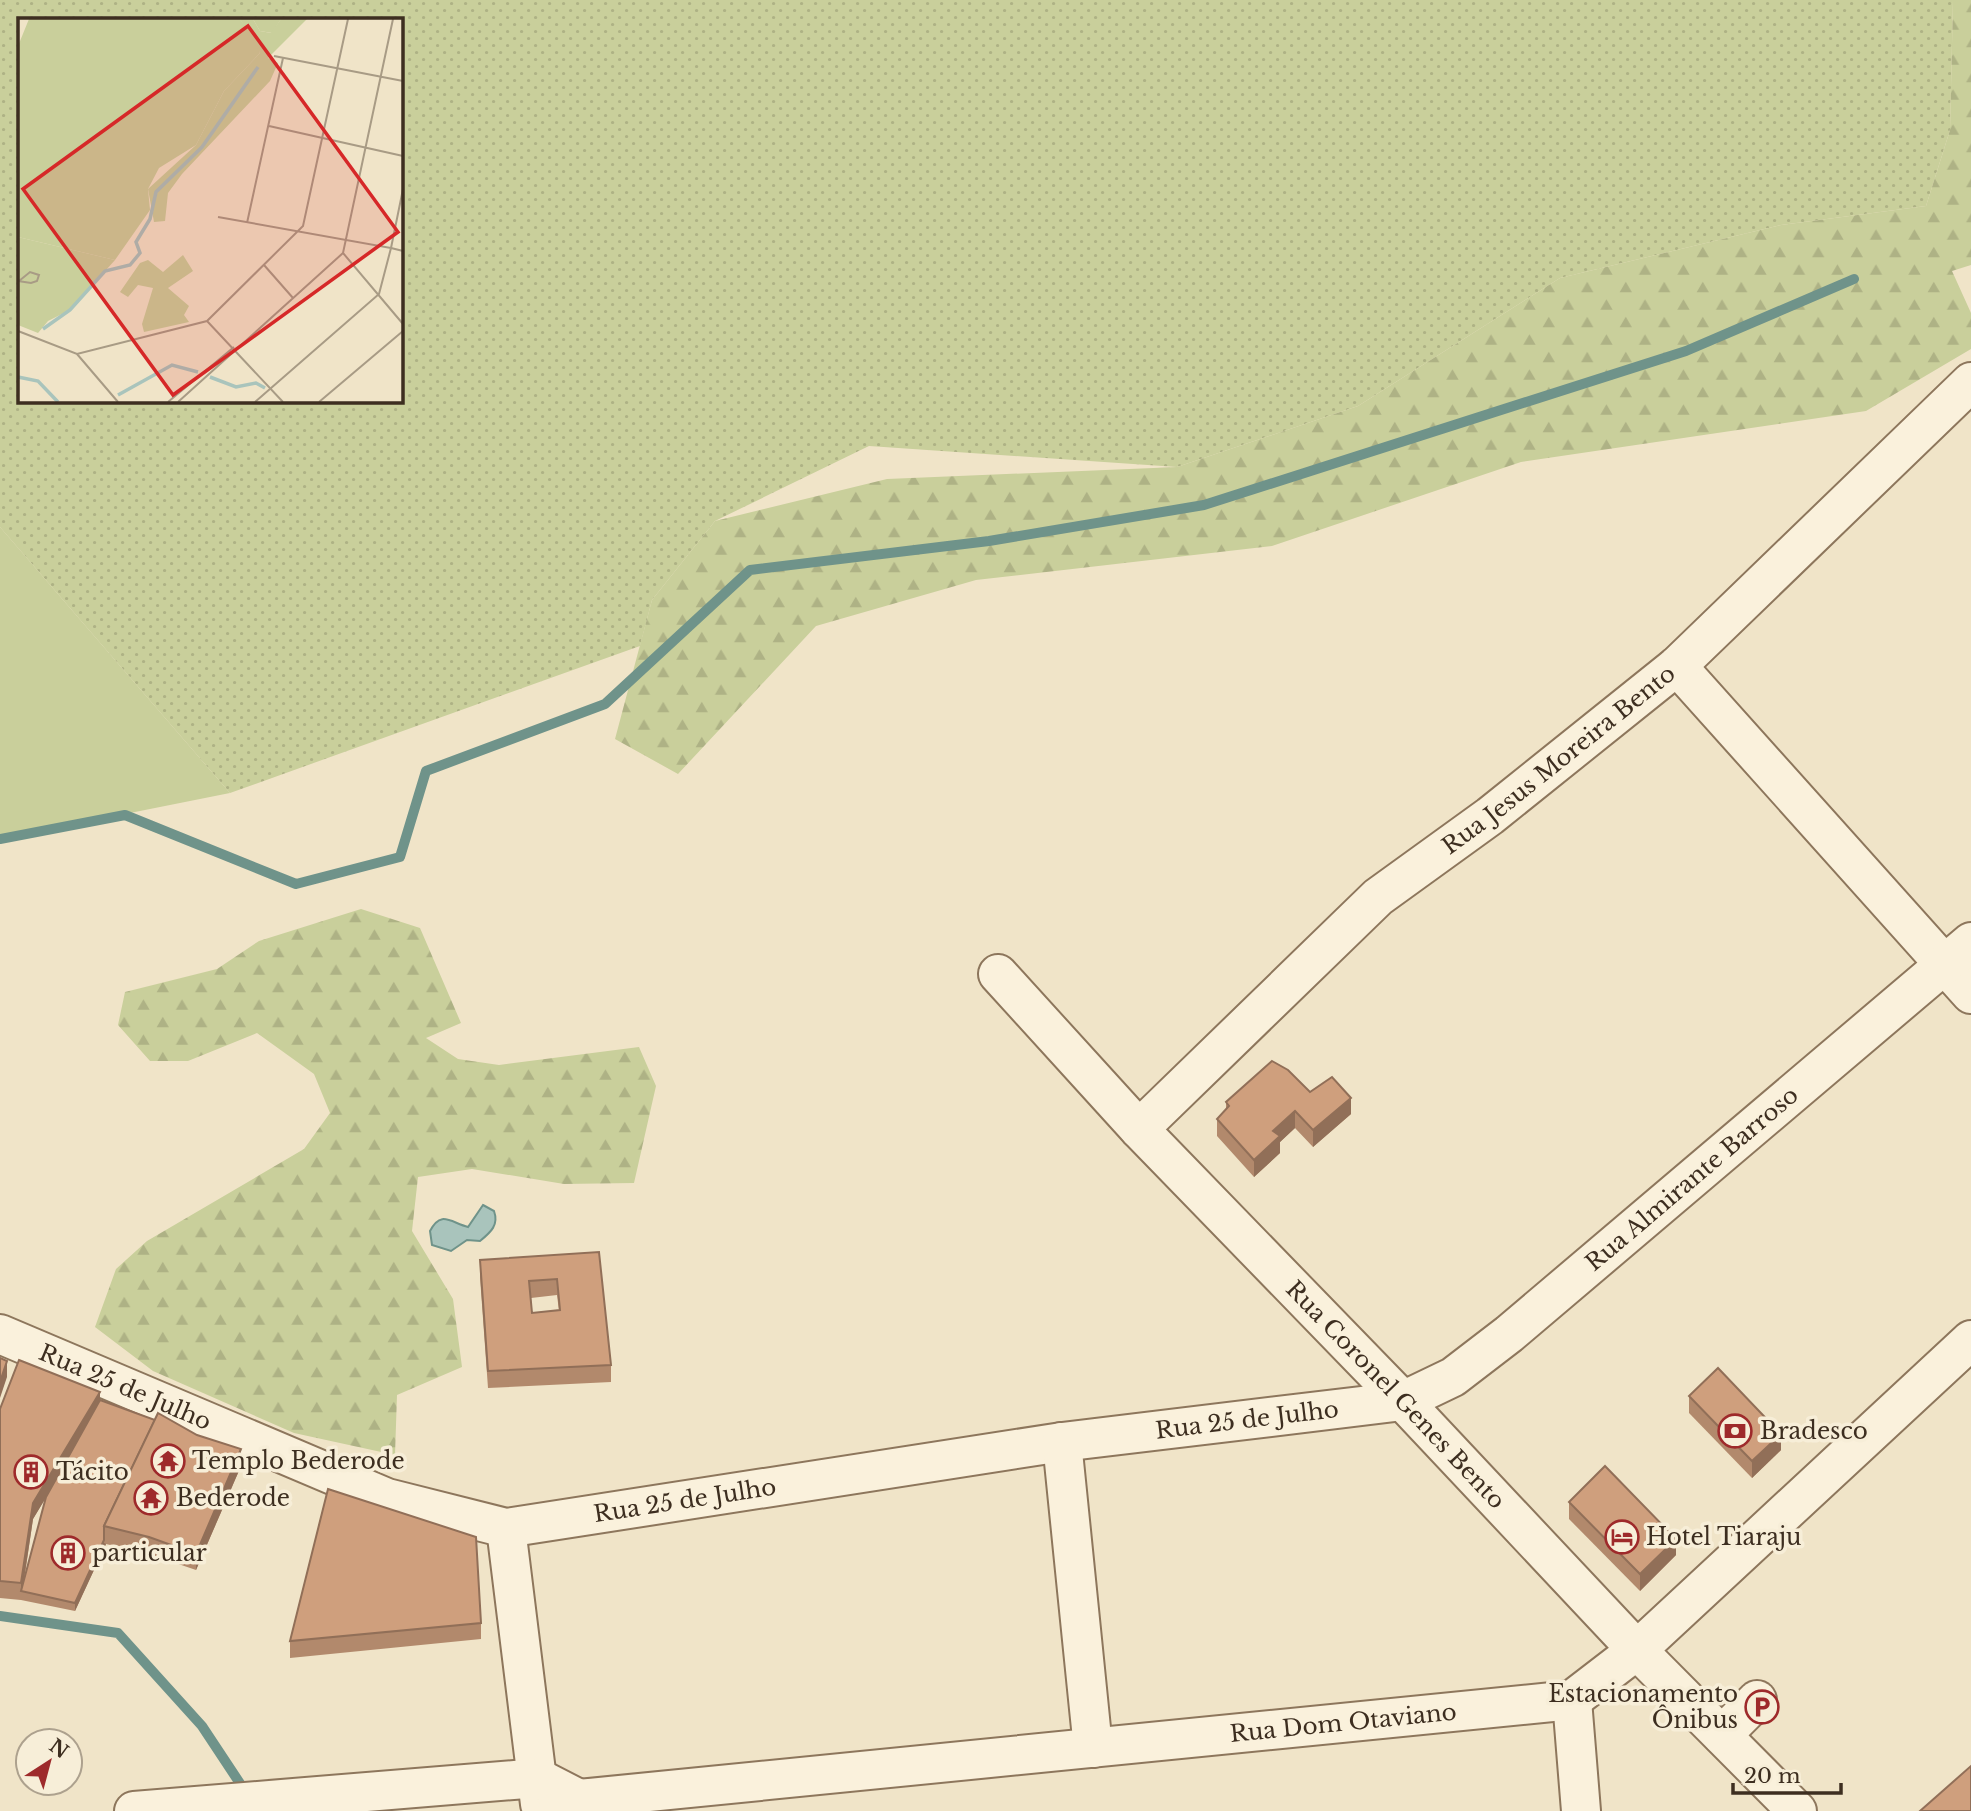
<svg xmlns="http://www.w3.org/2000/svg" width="1971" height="1811" font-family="'Libre Baskerville',serif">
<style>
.grass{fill:url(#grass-dots);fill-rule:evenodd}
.forest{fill:url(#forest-firs)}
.garden{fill:#c9cf9b}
.water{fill:#a9c4bc;stroke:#6f938a;stroke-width:2}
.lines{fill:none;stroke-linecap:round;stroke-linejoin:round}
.stream{stroke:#6f938a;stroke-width:10}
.minor-casing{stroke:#8d765c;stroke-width:42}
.minor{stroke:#faf1dc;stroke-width:38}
.wall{fill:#b2896c;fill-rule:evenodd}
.shaded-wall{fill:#916f58}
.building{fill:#cf9f7d;stroke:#916f58;stroke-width:2;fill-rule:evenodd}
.labels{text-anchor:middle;stroke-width:7;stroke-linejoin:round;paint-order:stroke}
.street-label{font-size:23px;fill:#3d2e20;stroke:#f7eed8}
.poi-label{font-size:23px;fill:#3d2e20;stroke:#f7eed8;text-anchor:start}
.inset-river{fill:none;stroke:#a9c4bc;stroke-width:3.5}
.inset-road{fill:none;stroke:#a89b85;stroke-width:2}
.view{fill:#d62828;fill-opacity:0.15;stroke:#d62828;stroke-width:3.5}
.inset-edge{fill:none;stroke:#3d2e20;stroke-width:3.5}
</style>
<defs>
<pattern id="grass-dots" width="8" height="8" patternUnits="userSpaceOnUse" patternTransform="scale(1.75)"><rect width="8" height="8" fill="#c9cf9b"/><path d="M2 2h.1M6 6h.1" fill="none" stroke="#aeb285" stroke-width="1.8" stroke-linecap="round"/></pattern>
<pattern id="forest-firs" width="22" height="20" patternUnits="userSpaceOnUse" patternTransform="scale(1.75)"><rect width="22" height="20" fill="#c9cf9b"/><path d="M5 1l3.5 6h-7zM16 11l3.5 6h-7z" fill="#aeb285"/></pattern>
</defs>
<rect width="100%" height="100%" fill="#f0e4c8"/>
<path class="grass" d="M 0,0 L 1953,0 L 1950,130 L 1926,206 L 1781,225 L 1560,278 L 1358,406 L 1177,467 L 869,446 L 715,521 L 652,600 L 640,646 L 230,793 L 0,527 ZM 19,19 L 401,19 L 401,401 L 19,401 Z"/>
<g class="forest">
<path d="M 1953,0 L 1971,0 L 1971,265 L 1952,271 L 1971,313 L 1971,349 L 1866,411 L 1521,462 L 1272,546 L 976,580 L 816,626 L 678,774 L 615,739 L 652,600 L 715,521 L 887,479 L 1177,467 L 1358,406 L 1560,278 L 1781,225 L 1926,206 L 1950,130 Z"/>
<path d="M 361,909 L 420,928 L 461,1023 L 426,1038 L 458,1059 L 499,1065 L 639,1047 L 656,1086 L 634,1183 L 564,1184 L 472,1169 L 418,1177 L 412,1231 L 453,1299 L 462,1367 L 397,1395 L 395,1455 L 294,1433 L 153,1371 L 95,1327 L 116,1269 L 147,1241 L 304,1149 L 330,1113 L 314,1074 L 257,1033 L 188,1061 L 150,1061 L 118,1025 L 125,992 L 217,969 L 259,941 Z"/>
</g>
<path class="garden" d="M 0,527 L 230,793 L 0,839 Z"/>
<path class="water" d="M 483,1205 L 494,1211 C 499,1225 491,1232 480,1241 L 467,1240 L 451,1251 L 432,1245 L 430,1231 C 441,1210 450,1222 468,1227 Z"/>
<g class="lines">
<g class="stream">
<path d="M 0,839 L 125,815 L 296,884 L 400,857 L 426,771 L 605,704 L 750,570 L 989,541 L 1204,505 L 1686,351 L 1854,279"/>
<path d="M 0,1616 L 118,1633 L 202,1726 L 247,1794"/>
</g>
<defs>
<g id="minor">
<path d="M 1677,666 L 1971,994"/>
<path id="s1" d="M 998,974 L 1139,1129 L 1403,1401 L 1637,1650 L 1797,1811"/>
<path id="s2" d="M 1139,1129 L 1378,897 L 1490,816 L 1677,666 L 1971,382"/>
<path id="s3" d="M 0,1334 L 387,1498 L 506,1528 L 1062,1442 L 1403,1401 L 1453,1377 L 1509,1334 L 1971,942"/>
<path d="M 1062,1442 L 1093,1748"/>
<path d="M 506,1528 L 540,1804"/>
<path d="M 1572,1700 L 1581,1811"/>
<path d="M 1722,1735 L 1757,1700"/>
<path d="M 134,1811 L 538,1778 L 579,1799"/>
<path id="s4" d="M 557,1811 L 579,1799 L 1572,1700 L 1637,1650 L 1971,1340"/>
</g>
</defs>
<use href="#minor" class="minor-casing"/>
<use href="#minor" class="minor"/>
</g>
<g class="wall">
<path d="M 1310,1092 L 1351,1114 L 1313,1147 L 1295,1128 L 1280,1142 L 1280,1153 L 1254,1177 L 1217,1136 L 1217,1119 L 1226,1110 L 1226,1102 Z"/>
<path d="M 599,1252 L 611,1365 L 611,1382 L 488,1388 L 480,1277 L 480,1260 ZM 557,1295 L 559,1311 L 532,1313 L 531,1298 Z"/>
<path d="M 1689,1396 L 1781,1450 L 1752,1478 L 1689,1413 Z"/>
<path d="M 100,1400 L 241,1466 L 196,1570 L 149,1554 L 106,1544 L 75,1611 L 21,1600 L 0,1598 L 0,1409 ZM 46,1497 L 24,1581 L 33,1519 Z"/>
<path d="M 1569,1502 L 1676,1555 L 1640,1591 L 1569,1519 Z"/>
<path d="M 481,1623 L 481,1639 L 290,1658 L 290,1641 Z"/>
</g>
<g class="shaded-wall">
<path d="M 1351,1098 L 1351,1114 L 1313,1147 L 1313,1130 Z"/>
<path d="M 1295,1111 L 1295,1128 L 1280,1142 L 1280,1153 L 1254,1177 L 1254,1160 L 1273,1131 Z"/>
<path d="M 7,1361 L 7,1377 L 0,1398 L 0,1382 Z"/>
<path d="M 100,1392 L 100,1409 L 33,1519 L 22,1592 L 21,1591 L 21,1583 L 33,1503 Z"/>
<path d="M 1781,1434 L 1781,1450 L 1752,1478 L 1752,1461 Z"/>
<path d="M 241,1449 L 241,1466 L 196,1570 L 196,1554 Z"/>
<path d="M 1676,1539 L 1676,1555 L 1640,1591 L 1640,1574 Z"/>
<path d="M 104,1540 L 104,1543 L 106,1544 L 75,1611 L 75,1603 Z"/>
</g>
<g class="building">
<path d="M 1272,1061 L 1288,1070 L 1310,1092 L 1332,1077 L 1351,1098 L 1313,1130 L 1295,1111 L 1273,1131 L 1280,1136 L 1254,1160 L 1217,1119 L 1229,1106 L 1226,1102 Z"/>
<path d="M 599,1252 L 611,1365 L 488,1371 L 480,1260 ZM 557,1279 L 560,1310 L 532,1313 L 529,1281 Z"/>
<path d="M 0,1358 L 7,1361 L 0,1382 Z"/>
<path d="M 19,1360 L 100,1392 L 33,1503 L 21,1583 L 0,1581 L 0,1409 Z"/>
<path d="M 1718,1368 L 1781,1434 L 1752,1461 L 1689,1396 Z"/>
<path d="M 100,1400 L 155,1420 L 104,1526 L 104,1540 L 75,1603 L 21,1591 L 46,1497 Z"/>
<path d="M 158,1413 L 197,1435 L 241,1449 L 196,1554 L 149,1537 L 104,1526 Z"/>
<path d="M 1605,1466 L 1676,1539 L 1640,1574 L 1569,1502 Z"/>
<path d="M 328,1489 L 476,1537 L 481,1623 L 290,1641 Z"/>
<path d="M 1971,1766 L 1971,1811 L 1920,1811 Z"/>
</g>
<defs>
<symbol id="bank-ring" viewBox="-11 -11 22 22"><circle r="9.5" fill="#f7eed8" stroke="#9e2a2b" stroke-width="1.5"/><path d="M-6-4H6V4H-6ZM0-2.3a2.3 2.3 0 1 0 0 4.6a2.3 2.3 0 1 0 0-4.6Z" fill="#9e2a2b"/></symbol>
<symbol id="temple-ring" viewBox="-11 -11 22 22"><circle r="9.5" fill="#f7eed8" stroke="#9e2a2b" stroke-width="1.5"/><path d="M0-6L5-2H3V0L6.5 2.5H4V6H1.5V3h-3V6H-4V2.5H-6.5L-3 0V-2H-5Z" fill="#9e2a2b"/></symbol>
<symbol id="building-ring" viewBox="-11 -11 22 22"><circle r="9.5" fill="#f7eed8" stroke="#9e2a2b" stroke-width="1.5"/><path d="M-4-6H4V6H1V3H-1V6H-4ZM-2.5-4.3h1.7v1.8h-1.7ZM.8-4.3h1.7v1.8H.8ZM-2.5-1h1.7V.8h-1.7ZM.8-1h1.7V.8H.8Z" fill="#9e2a2b"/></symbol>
<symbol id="hotel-ring" viewBox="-11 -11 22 22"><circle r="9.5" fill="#f7eed8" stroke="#9e2a2b" stroke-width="1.5"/><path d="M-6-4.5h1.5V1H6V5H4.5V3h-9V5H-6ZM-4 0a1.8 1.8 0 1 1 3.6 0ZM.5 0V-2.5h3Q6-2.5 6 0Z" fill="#9e2a2b"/></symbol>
<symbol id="parking-ring" viewBox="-11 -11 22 22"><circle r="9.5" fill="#f7eed8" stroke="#9e2a2b" stroke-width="1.5"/><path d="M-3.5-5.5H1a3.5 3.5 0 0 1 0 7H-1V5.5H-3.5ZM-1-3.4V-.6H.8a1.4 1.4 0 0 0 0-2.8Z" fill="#9e2a2b"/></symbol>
</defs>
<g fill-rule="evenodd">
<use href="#bank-ring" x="1716" y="1412" width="38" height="38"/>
<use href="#temple-ring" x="149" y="1442" width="38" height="38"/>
<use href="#building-ring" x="12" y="1453" width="38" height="38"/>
<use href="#temple-ring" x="132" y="1479" width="38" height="38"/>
<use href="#hotel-ring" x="1603" y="1518" width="38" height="38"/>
<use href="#building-ring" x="49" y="1534" width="38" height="38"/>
<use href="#parking-ring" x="1743" y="1688" width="38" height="38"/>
</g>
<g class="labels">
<g class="street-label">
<text dy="8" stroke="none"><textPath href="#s2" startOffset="560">Rua Jesus Moreira Bento</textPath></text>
<text dy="8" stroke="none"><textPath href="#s3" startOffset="1815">Rua Almirante Barroso</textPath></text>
<text dy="8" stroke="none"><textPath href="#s3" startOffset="136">Rua 25 de Julho</textPath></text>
<text dy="8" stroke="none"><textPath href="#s1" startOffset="579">Rua Coronel Genes Bento</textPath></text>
<text dy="8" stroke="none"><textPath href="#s3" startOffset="1292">Rua 25 de Julho</textPath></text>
<text dy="8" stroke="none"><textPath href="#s3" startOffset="724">Rua 25 de Julho</textPath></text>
<text dy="8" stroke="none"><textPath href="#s4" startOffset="793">Rua Dom Otaviano</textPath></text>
</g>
<g class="poi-label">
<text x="1760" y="1439">Bradesco</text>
<text x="192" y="1469">Templo Bederode</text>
<text x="56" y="1480">Tácito</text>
<text x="176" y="1506">Bederode</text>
<text x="1646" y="1545">Hotel Tiaraju</text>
<text x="92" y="1561">particular</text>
<text x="1738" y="1702" text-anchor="end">Estacionamento<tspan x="1738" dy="26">Ônibus</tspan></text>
</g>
</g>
<g transform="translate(18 18)">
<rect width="385" height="385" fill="#f0e4c8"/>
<path d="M 11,1 L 222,1 L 238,24 L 242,35 L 206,73 L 178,127 L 141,150 L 130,171 L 132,192 L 97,242 L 0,219 L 0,28 ZM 235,1 L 263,1 L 254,15 L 242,13 Z" fill="#c9cf9b"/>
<path d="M 222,1 L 235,1 L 242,13 L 253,15 L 263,1 L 289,1 L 250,40 L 260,45 L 252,63 L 164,156 L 150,175 L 147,203 L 136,204 L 130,171 L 178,127 L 206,73 L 242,35 ZM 165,237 L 175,253 L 150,270 L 171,288 L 166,297 L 171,304 L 126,314 L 124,306 L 135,270 L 120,267 L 110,279 L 102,274 L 122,245 L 130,242 L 145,254 Z" fill="#c9cf9b"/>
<path d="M 0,219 L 97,242 L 52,292 L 30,303 L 20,315 L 0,307 Z" fill="#c9cf9b"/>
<path class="inset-river" d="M 25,311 L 52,292 L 87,253 L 112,247 L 122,235 L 118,224 L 132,201 L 138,174 L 184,129 L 240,49M 0,359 L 20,363 L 40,384M 192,359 L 218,369 L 238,365 L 247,370M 100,377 L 154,347 L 180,354"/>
<path class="inset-road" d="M 256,38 L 385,63M 251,108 L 385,138M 385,171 L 373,230 L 385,233M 200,199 L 373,230 L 361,276 L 237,384M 229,205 L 265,40M 325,235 L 385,306M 246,247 L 275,280M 0,263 L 13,265 L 19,263 L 21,257 L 12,254 L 1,263M 189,303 L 265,384M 0,313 L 59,336 L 189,303 L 285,208 L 330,1M 59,336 L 100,384M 150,384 L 216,329M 160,384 L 325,235 L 375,1M 301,384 L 385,313"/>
<path class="view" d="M 230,8 L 380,214 L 155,377 L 5,171 Z"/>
<rect width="385" height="385" class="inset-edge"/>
</g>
<g transform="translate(49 1762) rotate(36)"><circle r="33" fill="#f7eed8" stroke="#ada18e" stroke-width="2"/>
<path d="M0-5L12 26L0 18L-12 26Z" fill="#9e2a2b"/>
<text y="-10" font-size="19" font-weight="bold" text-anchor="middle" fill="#3d2e20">N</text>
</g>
<path d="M1733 1783v10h108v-10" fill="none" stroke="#3d2e20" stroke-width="3.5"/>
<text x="1744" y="1783" font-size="21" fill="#3d2e20" stroke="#f7eed8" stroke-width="5" paint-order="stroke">20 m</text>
</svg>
